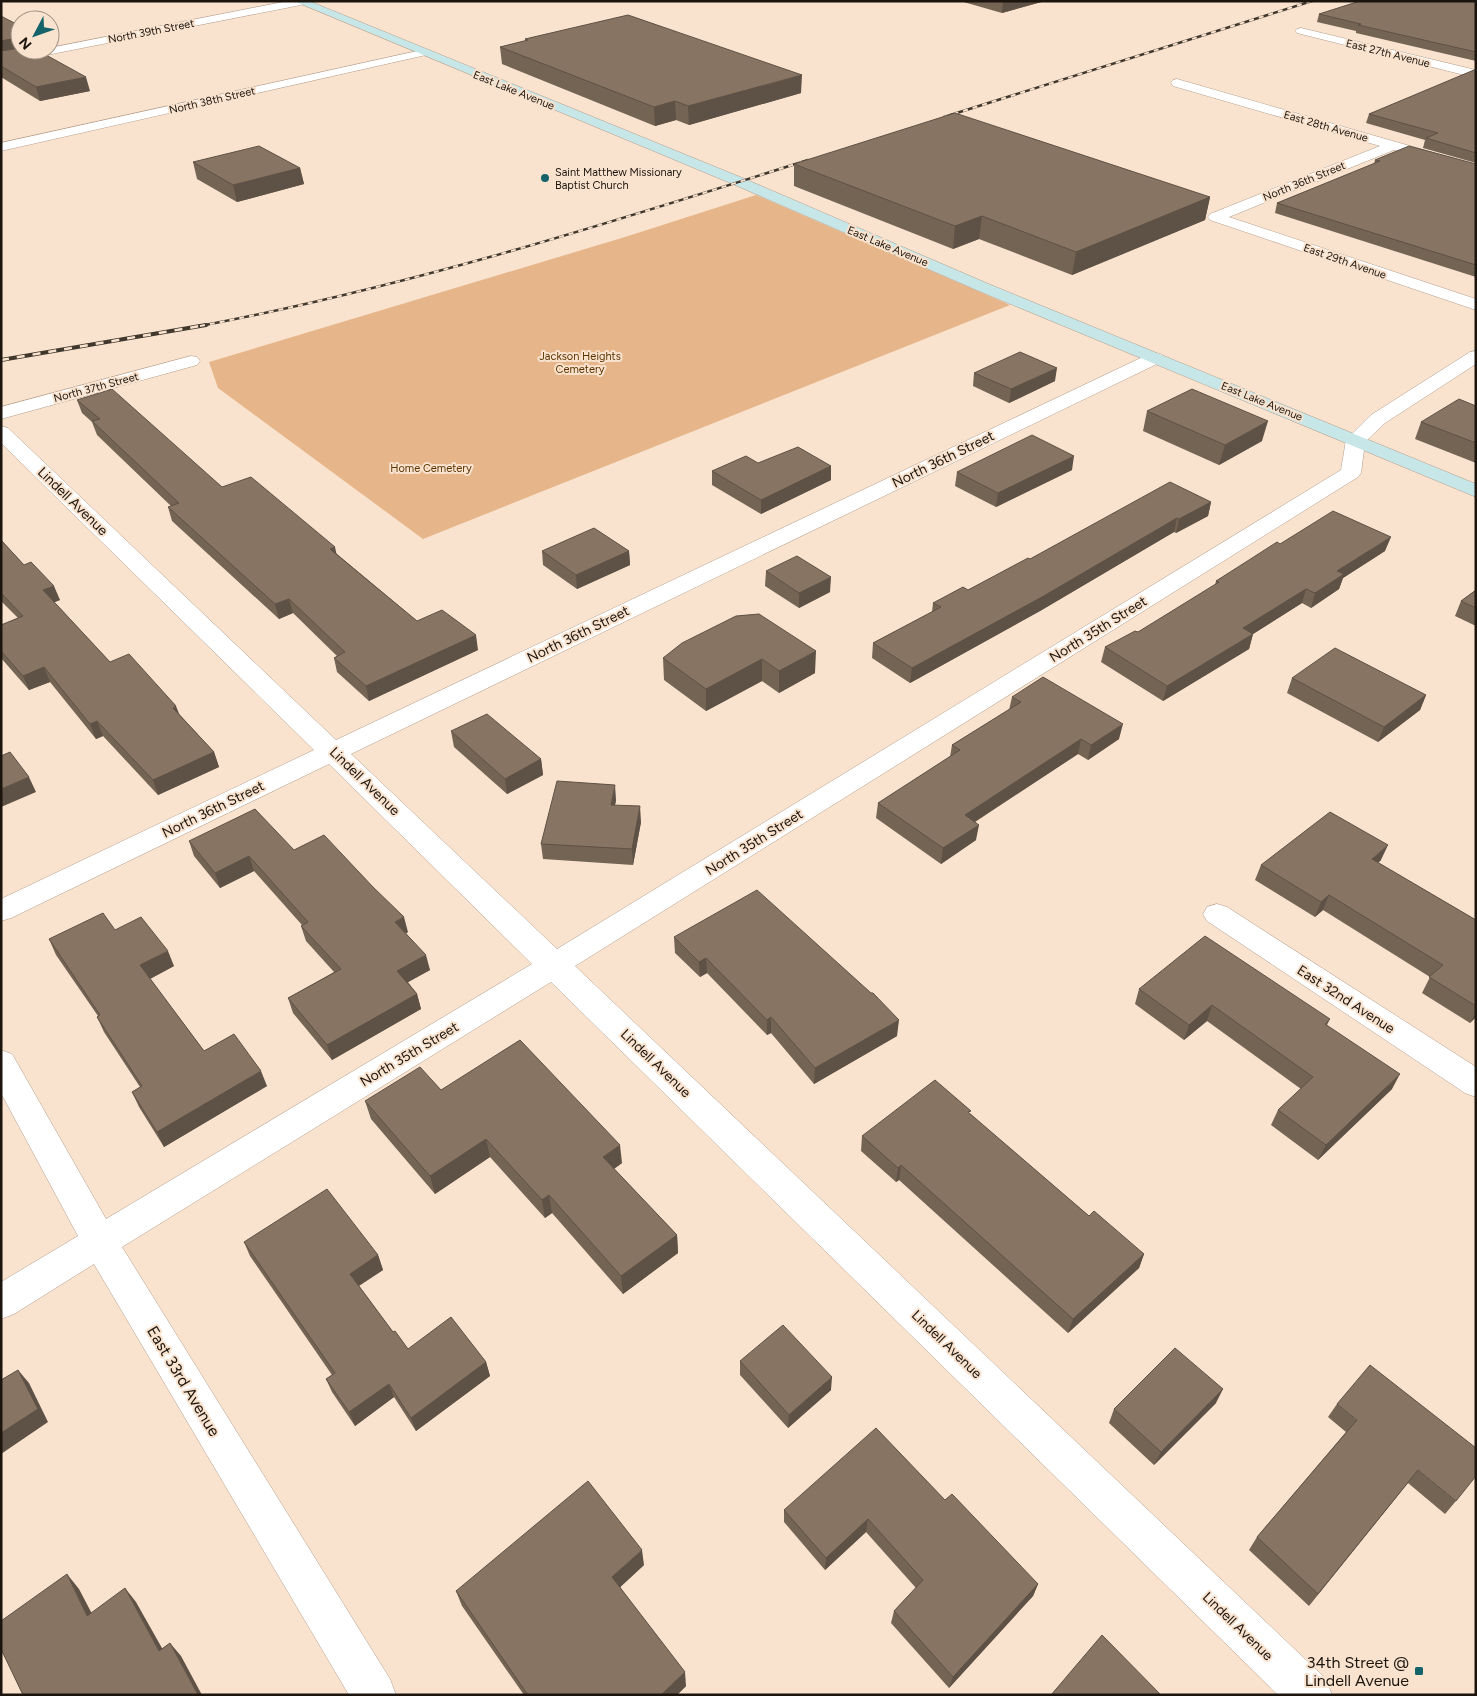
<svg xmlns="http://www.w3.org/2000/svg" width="1477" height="1696" font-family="Figtree,sans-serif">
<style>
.green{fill:#e6b68a}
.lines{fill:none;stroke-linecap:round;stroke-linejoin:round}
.street-casing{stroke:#b39e8c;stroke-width:1}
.secondary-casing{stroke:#b39e8c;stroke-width:1}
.street{fill:#fff;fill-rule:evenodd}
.secondary{fill:#c6e6e8;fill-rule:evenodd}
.rail-far1-casing{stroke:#40372d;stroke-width:2.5}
.rail-casing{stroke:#40372d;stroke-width:4}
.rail-far1{stroke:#f9e3cf;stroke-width:2;stroke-dasharray:5;stroke-linecap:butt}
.rail{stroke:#f9e3cf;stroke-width:2.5;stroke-dasharray:8;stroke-linecap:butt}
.wall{fill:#746454}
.shaded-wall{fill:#5e5145}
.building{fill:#877462;stroke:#5e5145}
.poi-dot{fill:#14636a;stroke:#f9e3cf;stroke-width:2}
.labels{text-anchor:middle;stroke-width:4;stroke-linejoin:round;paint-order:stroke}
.far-street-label{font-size:11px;fill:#1c150e;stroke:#f9e3cf}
.far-poi-label{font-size:11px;fill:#1c150e;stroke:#f9e3cf;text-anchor:start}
.far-park-label{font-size:11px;fill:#5d3400;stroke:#f9e3cf}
.street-label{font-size:14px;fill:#1c150e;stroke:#f9e3cf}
.near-street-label{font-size:16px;fill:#1c150e;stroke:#f9e3cf}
.near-poi-label{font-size:16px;fill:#1c150e;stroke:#f9e3cf;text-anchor:end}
</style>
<rect width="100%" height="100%" fill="#f9e3cf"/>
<path class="green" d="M 756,195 L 1010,305 L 423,539 L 218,388 L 209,362 L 625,237 Z"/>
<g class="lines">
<defs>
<g id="street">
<path d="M 288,1 L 306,2 L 301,5 L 1,64 L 1,57 L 39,50 L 50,50 L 50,48 Z"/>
<path d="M 1301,28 L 1476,70 L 1476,78 L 1297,33 L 1295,31 L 1297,29 Z"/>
<path d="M 422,50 L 426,51 L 428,53 L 426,55 L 1,151 L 1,143 Z"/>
<path d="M 1177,79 L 1476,165 L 1476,173 L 1394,150 L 1229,217 L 1476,299 L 1476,310 L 1210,220 L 1208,217 L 1210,214 L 1380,146 L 1173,86 L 1171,83 L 1173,80 Z"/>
<path d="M 1476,351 L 1476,364 L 1385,423 L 1365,442 L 1361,473 L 1358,477 L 575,966 L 1326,1679 L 1332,1695 L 1278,1695 L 551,982 L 122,1247 L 390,1679 L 396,1695 L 349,1695 L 94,1264 L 14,1314 L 1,1319 L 1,1282 L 78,1236 L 1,1093 L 1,1050 L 12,1054 L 106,1219 L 532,964 L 329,764 L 11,918 L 1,921 L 1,899 L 314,750 L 1,443 L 1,426 L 8,428 L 336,740 L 1149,354 L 1155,353 L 1161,354 L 1164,358 L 1161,362 L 351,754 L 557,949 L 1341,470 L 1346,440 L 1371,415 L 1470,352 Z"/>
<path d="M 191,356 L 197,357 L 200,361 L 197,365 L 1,419 L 1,407 Z"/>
<path d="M 1217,904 L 1227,907 L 1476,1067 L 1476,1097 L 1465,1093 L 1207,921 L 1203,914 L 1207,907 Z"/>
</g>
<path id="secondary" d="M 294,1 L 309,1 L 745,179 L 991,285 L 1476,484 L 1476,497 L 979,291 L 735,185 Z"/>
</defs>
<use href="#street" class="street-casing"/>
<use href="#secondary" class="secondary-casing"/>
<use href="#street" class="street"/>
<use href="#secondary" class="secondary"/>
<defs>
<g id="rail-far1">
<path d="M 944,117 L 1312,1"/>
<path d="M 200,326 C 407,287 607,224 808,160"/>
</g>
<path id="rail" d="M 1,360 L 206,325"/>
</defs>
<use href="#rail-far1" class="rail-far1-casing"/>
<use href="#rail" class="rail-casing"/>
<use href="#rail-far1" class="rail-far1"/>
<use href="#rail" class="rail"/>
</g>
<g class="wall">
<path d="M 960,1 L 1045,1 L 1002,13 Z"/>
<path d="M 1476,1 L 1476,61 L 1356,33 L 1356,31 L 1317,22 L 1319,14 Z"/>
<path d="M 1,16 L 20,50 L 90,91 L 40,101 L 1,77 Z"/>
<path d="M 525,39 L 801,93 L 689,125 L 676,120 L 655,126 L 502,64 L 500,47 L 525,41 Z"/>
<path d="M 1476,70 L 1476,163 L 1423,148 L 1425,140 L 1366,123 L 1369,114 Z"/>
<path d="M 1375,160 L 1476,164 L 1476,277 L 1275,213 L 1277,203 L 1374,164 Z"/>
<path d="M 193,162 L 300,168 L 304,184 L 237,202 L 197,179 Z"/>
<path d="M 794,164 L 1210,197 L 1205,220 L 1072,275 L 979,239 L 953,249 L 794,186 Z"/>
<path d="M 974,373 L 1055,381 L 1009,403 L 973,386 Z"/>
<path d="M 77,400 L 222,487 L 337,554 L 417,621 L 478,650 L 369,701 L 337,672 L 334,658 L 337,656 L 293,613 L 279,619 L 172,521 L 168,507 L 171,506 L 97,435 L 92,422 L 82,413 Z"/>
<path d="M 1476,406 L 1476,463 L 1415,439 L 1421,422 Z"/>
<path d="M 1147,411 L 1262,441 L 1219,465 L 1143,431 Z"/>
<path d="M 758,463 L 831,466 L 831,480 L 761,514 L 712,485 L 712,471 Z"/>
<path d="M 1072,470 L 996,507 L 955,486 L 957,472 Z"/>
<path d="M 1211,502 L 1208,516 L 1176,533 L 1174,532 L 1040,611 L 910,683 L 872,658 L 873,643 L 932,612 L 933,603 L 968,590 L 1030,559 Z"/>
<path d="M 1,540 L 24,565 L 60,600 L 54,602 L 110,662 L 180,715 L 214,752 L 219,767 L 158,795 L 103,736 L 96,739 L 50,682 L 29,690 L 1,658 L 1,625 L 18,618 L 1,601 Z"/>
<path d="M 1280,544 L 1385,551 L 1343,578 L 1339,589 L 1311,608 L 1302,603 L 1253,634 L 1249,649 L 1163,701 L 1101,662 L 1105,647 L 1138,632 L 1215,585 L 1216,581 Z"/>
<path d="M 542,551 L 629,551 L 630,565 L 577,589 L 543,565 Z"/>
<path d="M 766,571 L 830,592 L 799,608 L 765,586 Z"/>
<path d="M 1476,590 L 1476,626 L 1455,616 L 1461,601 Z"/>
<path d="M 759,614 L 815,673 L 779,693 L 762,681 L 706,711 L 664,680 L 663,658 Z"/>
<path d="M 1292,678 L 1426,695 L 1420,710 L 1378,742 L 1287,693 Z"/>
<path d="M 1012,697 L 1119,739 L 1088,760 L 1078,754 L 975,822 L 976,840 L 941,864 L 876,818 L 878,803 L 950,757 L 952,745 L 1009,710 Z"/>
<path d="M 451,731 L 541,759 L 543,775 L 507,794 L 454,747 Z"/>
<path d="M 616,800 L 615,805 L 641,822 L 633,865 L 543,859 L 541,844 Z"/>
<path d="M 189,841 L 294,850 L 408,932 L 406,933 L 430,970 L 408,982 L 417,994 L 421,1009 L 332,1060 L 293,1013 L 288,998 L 334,972 L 306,941 L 301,926 L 302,925 L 254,871 L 220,888 L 194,856 Z"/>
<path d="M 1381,860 L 1378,863 L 1476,920 L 1476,1017 L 1470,1023 L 1422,993 L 1430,977 L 1323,910 L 1315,917 L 1255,880 L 1261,865 Z"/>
<path d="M 115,930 L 174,966 L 150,979 L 204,1051 L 267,1086 L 164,1147 L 139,1107 L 132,1092 L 140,1087 L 104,1032 L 97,1017 L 98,1016 L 56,955 L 49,939 Z"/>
<path d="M 674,937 L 897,1036 L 814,1084 L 771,1033 L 767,1035 L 707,973 L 700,977 L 675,953 Z"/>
<path d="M 1139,989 L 1330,1019 L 1327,1025 L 1392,1089 L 1318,1160 L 1271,1125 L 1278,1110 L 1301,1089 L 1207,1021 L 1184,1040 L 1135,1004 Z"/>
<path d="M 441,1090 L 622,1163 L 614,1169 L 677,1235 L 678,1253 L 623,1294 L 552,1213 L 545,1218 L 490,1157 L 435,1194 L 371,1119 L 365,1101 Z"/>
<path d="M 970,1114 L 1089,1216 L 1144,1254 L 1139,1268 L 1068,1333 L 899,1180 L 896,1182 L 861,1151 L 862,1136 Z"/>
<path d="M 244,1242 L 378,1255 L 383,1270 L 359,1286 L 393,1332 L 408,1349 L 486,1362 L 490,1376 L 416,1431 L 394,1397 L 355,1426 L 332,1392 L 326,1379 L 332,1375 L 250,1256 Z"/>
<path d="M 740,1361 L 831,1390 L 788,1428 L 740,1375 Z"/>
<path d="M 1216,1403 L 1154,1465 L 1109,1423 L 1114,1409 Z"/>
<path d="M 1337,1404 L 1456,1501 L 1445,1514 L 1408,1483 L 1309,1606 L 1249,1550 L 1257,1537 L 1346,1432 L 1328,1417 Z"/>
<path d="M 945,1500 L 1038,1584 L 1033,1596 L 949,1688 L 891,1623 L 894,1611 L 916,1588 L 866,1532 L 825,1570 L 784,1522 L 784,1510 Z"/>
<path d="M 644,1565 L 620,1587 L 686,1686 L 677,1695 L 524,1695 L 462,1606 L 456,1591 Z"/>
</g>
<g class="shaded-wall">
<path d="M 1003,1 L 1045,1 L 1002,13 Z"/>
<path d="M 20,34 L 20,48 L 1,55 L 1,41 L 11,36 Z"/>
<path d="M 802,75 L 801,93 L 689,125 L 688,106 Z"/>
<path d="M 86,77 L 90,91 L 40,101 L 36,87 Z"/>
<path d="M 675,101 L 676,120 L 655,126 L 654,107 Z"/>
<path d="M 300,168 L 304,184 L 237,202 L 233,185 Z"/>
<path d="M 1210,197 L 1205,220 L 1072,275 L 1076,252 Z"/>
<path d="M 982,216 L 979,239 L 953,249 L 955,226 Z"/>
<path d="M 1057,368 L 1055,381 L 1009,403 L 1011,389 Z"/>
<path d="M 1268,421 L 1262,441 L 1219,465 L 1225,445 Z"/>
<path d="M 1074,456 L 1072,470 L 996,507 L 998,493 Z"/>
<path d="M 831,466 L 831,480 L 761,514 L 761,500 Z"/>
<path d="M 1211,502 L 1208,516 L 1176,533 L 1179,519 Z"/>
<path d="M 1177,518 L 1174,532 L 1040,611 L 910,683 L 912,668 Z"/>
<path d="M 1391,537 L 1385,551 L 1343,578 L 1339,589 L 1311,608 L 1315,593 L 1337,571 Z"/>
<path d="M 335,547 L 338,561 L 330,549 Z"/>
<path d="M 629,551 L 630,565 L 577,589 L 576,575 Z"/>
<path d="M 831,577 L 830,592 L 799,608 L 799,593 Z"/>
<path d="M 54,586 L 60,600 L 48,605 L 43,590 Z"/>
<path d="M 1306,589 L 1302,603 L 1253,634 L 1249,649 L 1163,701 L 1167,686 L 1243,628 Z"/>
<path d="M 289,599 L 293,613 L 279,619 L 275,604 Z"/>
<path d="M 476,635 L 478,650 L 369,701 L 366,686 Z"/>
<path d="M 816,651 L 815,673 L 779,693 L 779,671 Z"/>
<path d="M 762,659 L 762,681 L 706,711 L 706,689 Z"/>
<path d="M 44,667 L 50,682 L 29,690 L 23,676 Z"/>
<path d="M 1426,695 L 1420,710 L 1378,742 L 1384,727 Z"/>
<path d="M 176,706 L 182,721 L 173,708 Z"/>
<path d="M 97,721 L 103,736 L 96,739 L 90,724 Z"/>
<path d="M 1123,724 L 1119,739 L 1088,760 L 1091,745 Z"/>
<path d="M 1081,739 L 1078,754 L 962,830 L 965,815 Z"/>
<path d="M 214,752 L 219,767 L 158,795 L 153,780 Z"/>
<path d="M 541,759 L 543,775 L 507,794 L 505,779 Z"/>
<path d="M 29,777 L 36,792 L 1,807 L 1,789 Z"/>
<path d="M 615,785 L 616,800 L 612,820 L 611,805 Z"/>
<path d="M 640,806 L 641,822 L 633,865 L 632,849 Z"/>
<path d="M 979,825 L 976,840 L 941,864 L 943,848 Z"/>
<path d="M 1388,845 L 1381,860 L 1365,874 L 1372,859 Z"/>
<path d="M 249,856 L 254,871 L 220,888 L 215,873 Z"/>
<path d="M 1329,895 L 1323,910 L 1315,917 L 1321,902 Z"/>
<path d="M 404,917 L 408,932 L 399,937 L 395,922 Z"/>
<path d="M 168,951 L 174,966 L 146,981 L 140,965 Z"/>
<path d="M 426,955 L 430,970 L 401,986 L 397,971 Z"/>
<path d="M 706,958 L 707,973 L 700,977 L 699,962 Z"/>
<path d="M 417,994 L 421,1009 L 332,1060 L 327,1045 Z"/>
<path d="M 1212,1005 L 1207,1021 L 1184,1040 L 1189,1025 Z"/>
<path d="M 1476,1012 L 1476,1017 L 1470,1023 Z"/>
<path d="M 771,1017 L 771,1033 L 767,1035 L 767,1020 Z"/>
<path d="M 899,1020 L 897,1036 L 814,1084 L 815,1068 Z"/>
<path d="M 261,1071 L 267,1086 L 164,1147 L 157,1132 Z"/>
<path d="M 1400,1074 L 1392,1089 L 1318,1160 L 1326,1145 Z"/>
<path d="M 486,1139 L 490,1157 L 435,1194 L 430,1176 Z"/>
<path d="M 620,1145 L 622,1163 L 605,1175 L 603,1157 Z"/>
<path d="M 901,1165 L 899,1180 L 896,1182 L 898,1168 Z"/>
<path d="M 549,1195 L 552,1213 L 545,1218 L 542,1200 Z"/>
<path d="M 677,1235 L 678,1253 L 623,1294 L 621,1276 Z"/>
<path d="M 1144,1254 L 1139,1268 L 1068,1333 L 1073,1319 Z"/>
<path d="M 378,1255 L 383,1270 L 355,1288 L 350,1274 Z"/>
<path d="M 486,1362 L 490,1376 L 416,1431 L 411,1418 Z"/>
<path d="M 18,1370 L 29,1383 L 48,1422 L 1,1454 L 1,1433 Z"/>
<path d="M 832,1377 L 831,1390 L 788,1428 L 789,1415 Z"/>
<path d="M 389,1384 L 394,1397 L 355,1426 L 349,1412 Z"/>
<path d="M 1223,1389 L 1216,1403 L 1154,1465 L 1161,1452 Z"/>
<path d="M 868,1519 L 866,1532 L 825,1570 L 826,1558 Z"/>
<path d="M 642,1550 L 644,1565 L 615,1592 L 612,1577 Z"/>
<path d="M 67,1574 L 79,1589 L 100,1629 L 87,1616 Z"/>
<path d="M 1038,1584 L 1033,1596 L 949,1688 L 953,1677 Z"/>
<path d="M 125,1588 L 136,1602 L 171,1664 L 159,1651 Z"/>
<path d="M 170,1643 L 181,1656 L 202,1695 L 198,1695 Z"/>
<path d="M 685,1672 L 686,1686 L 677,1695 L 661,1695 Z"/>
</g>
<g class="building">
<path d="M 1360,1 L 1476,1 L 1476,52 L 1358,25 L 1361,24 L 1319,14 Z"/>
<path d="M 628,15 L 802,75 L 688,106 L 675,101 L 654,107 L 500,47 L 528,40 L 525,39 Z"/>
<path d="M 1,16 L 20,26 L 20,34 L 11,36 L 16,38 L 1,41 Z"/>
<path d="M 20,48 L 20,50 L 37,50 L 86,77 L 36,87 L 1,66 L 1,51 Z"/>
<path d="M 1474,70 L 1476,70 L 1476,153 L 1426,138 L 1438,133 L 1369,114 Z"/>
<path d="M 955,113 L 1210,197 L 1076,252 L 982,216 L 955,226 L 794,164 Z"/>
<path d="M 259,146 L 300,168 L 233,185 L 193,162 Z"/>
<path d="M 1409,146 L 1476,164 L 1476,265 L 1277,203 L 1380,161 L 1375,160 Z"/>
<path d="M 1020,352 L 1057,368 L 1011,389 L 974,373 Z"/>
<path d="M 112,389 L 222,487 L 251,477 L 335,547 L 330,549 L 417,621 L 442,610 L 476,635 L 366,686 L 334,658 L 345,652 L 289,599 L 275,604 L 168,507 L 179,503 L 92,421 L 100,419 L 77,400 Z"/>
<path d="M 1192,389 L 1268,421 L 1225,445 L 1147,411 Z"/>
<path d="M 1459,399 L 1476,406 L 1476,443 L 1421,422 Z"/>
<path d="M 1032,435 L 1074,456 L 998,493 L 957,472 Z"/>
<path d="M 798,447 L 831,466 L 761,500 L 712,471 L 746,456 L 758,463 Z"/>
<path d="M 1170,482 L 1211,502 L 1179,519 L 1177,518 L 1042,597 L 912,668 L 873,643 L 941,607 L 933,603 L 963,587 L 968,590 L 1028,558 L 1030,559 Z"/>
<path d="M 1333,511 L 1391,537 L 1337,571 L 1344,574 L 1315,593 L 1306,589 L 1243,628 L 1253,634 L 1167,686 L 1105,647 L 1135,631 L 1138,632 L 1219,582 L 1216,581 L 1249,560 L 1277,542 L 1280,544 Z"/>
<path d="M 594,528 L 629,551 L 576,575 L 542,551 Z"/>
<path d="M 1,540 L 24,565 L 31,562 L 54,586 L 43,590 L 110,662 L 129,654 L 176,706 L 173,708 L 214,752 L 153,780 L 97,721 L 90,724 L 44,667 L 23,676 L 1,651 L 1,625 L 23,616 L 1,593 Z"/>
<path d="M 797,556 L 831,577 L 799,593 L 766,571 Z"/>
<path d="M 1476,590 L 1476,608 L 1461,601 Z"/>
<path d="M 759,614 L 816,651 L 779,671 L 762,659 L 706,689 L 663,658 L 682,643 L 736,616 Z"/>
<path d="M 1335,648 L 1426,695 L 1384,727 L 1292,678 Z"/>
<path d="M 1043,677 L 1123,724 L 1091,745 L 1081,739 L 965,815 L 979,825 L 943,848 L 878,803 L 960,750 L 952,745 L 1021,702 L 1012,697 Z"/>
<path d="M 487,714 L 541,759 L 505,779 L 451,731 Z"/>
<path d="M 10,752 L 29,777 L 1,789 L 1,756 Z"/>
<path d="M 557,781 L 615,785 L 611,805 L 640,806 L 632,849 L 541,844 Z"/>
<path d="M 255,809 L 294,850 L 324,835 L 373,887 L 404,917 L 395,922 L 426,955 L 397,971 L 417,994 L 327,1045 L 288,998 L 341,969 L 301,926 L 308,922 L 249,856 L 215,873 L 189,841 Z"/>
<path d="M 1330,812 L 1388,845 L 1372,859 L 1476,920 L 1476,1006 L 1429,977 L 1443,965 L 1329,895 L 1321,902 L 1261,865 Z"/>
<path d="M 757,890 L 871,993 L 873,993 L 899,1020 L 815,1068 L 771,1017 L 767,1020 L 706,958 L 699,962 L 674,937 Z"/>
<path d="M 103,913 L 115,930 L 141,917 L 168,951 L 140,965 L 204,1051 L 234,1034 L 261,1071 L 157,1132 L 132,1092 L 142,1086 L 97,1017 L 100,1015 L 49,939 Z"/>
<path d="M 1205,936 L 1330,1019 L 1325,1024 L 1400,1074 L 1326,1145 L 1278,1110 L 1313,1077 L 1212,1005 L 1189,1025 L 1139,989 Z"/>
<path d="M 520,1040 L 620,1145 L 603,1157 L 677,1235 L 621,1276 L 549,1195 L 542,1200 L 486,1139 L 430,1176 L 365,1101 L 420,1067 L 441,1090 Z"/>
<path d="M 935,1080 L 971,1111 L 968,1112 L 1089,1216 L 1094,1211 L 1144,1254 L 1073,1319 L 901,1165 L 898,1168 L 862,1136 Z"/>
<path d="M 327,1189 L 378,1255 L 350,1274 L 393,1332 L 395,1331 L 408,1349 L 451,1317 L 486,1362 L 411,1418 L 389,1384 L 349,1412 L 326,1379 L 335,1373 L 244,1242 Z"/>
<path d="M 783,1325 L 832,1377 L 789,1415 L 740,1361 Z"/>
<path d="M 1175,1348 L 1223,1389 L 1161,1452 L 1114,1409 Z"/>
<path d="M 1370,1365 L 1476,1448 L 1476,1476 L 1456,1501 L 1418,1470 L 1318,1594 L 1257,1537 L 1357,1420 L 1337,1404 Z"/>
<path d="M 18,1370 L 38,1409 L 1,1433 L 1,1380 Z"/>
<path d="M 876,1428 L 945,1500 L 952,1494 L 1038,1584 L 953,1677 L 894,1611 L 923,1580 L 868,1519 L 826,1558 L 784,1510 Z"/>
<path d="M 588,1481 L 642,1550 L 612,1577 L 685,1672 L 661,1695 L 528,1695 L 456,1591 Z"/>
<path d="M 67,1574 L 87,1616 L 125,1588 L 159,1651 L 170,1643 L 198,1695 L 23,1695 L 1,1649 L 1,1621 Z"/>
<path d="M 1102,1635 L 1161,1695 L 1051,1695 Z"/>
</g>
<g class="poi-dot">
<circle cx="545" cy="178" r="5"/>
<rect x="1414" y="1666" width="10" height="10" rx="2.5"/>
</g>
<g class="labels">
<g class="far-street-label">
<text transform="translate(151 31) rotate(-11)" y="4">North 39th Street</text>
<text transform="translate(1388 53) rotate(14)" y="4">East 27th Avenue</text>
<text transform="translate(514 90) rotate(22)" y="4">East Lake Avenue</text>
<text transform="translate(212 100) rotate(-13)" y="4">North 38th Street</text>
<text transform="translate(1326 126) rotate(16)" y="4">East 28th Avenue</text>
<text transform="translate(1304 181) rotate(-22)" y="4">North 36th Street</text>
<text transform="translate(888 246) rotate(23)" y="4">East Lake Avenue</text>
<text transform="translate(1345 261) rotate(19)" y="4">East 29th Avenue</text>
<text transform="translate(96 387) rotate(-15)" y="4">North 37th Street</text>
<text transform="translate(1262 401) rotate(22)" y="4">East Lake Avenue</text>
</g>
<g class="far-poi-label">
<text x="555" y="176">Saint Matthew Missionary<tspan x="555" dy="13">Baptist Church</tspan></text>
</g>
<g class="far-park-label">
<text x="580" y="360">Jackson Heights<tspan x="580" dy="13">Cemetery</tspan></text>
<text x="431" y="472">Home Cemetery</text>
</g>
<g class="street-label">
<text transform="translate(943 459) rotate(-26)" y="5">North 36th Street</text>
<text transform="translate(73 501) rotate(44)" y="5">Lindell Avenue</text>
<text transform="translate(1098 629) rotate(-32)" y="5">North 35th Street</text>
<text transform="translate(578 634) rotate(-26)" y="5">North 36th Street</text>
<text transform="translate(365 781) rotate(44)" y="5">Lindell Avenue</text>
<text transform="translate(213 809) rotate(-26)" y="5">North 36th Street</text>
<text transform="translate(754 842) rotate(-32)" y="5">North 35th Street</text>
<text transform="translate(1346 999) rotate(33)" y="5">East 32nd Avenue</text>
<text transform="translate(409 1054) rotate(-31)" y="5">North 35th Street</text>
<text transform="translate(656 1063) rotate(44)" y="5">Lindell Avenue</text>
<text transform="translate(947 1344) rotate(44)" y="5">Lindell Avenue</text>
<text transform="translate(1238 1626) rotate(44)" y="5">Lindell Avenue</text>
</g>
<g class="near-street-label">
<text transform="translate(184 1381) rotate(59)" y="6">East 33rd Avenue</text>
</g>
<g class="near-poi-label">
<text x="1409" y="1668">34th Street @<tspan x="1409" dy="18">Lindell Avenue</tspan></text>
</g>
</g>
<rect width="1477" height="1696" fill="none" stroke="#1c150e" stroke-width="5"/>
<g transform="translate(35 35) rotate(229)"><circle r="24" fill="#f9e3cf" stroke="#a19182"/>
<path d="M0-4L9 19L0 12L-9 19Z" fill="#14636a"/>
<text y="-8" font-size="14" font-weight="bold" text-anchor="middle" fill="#1c150e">N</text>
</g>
</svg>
